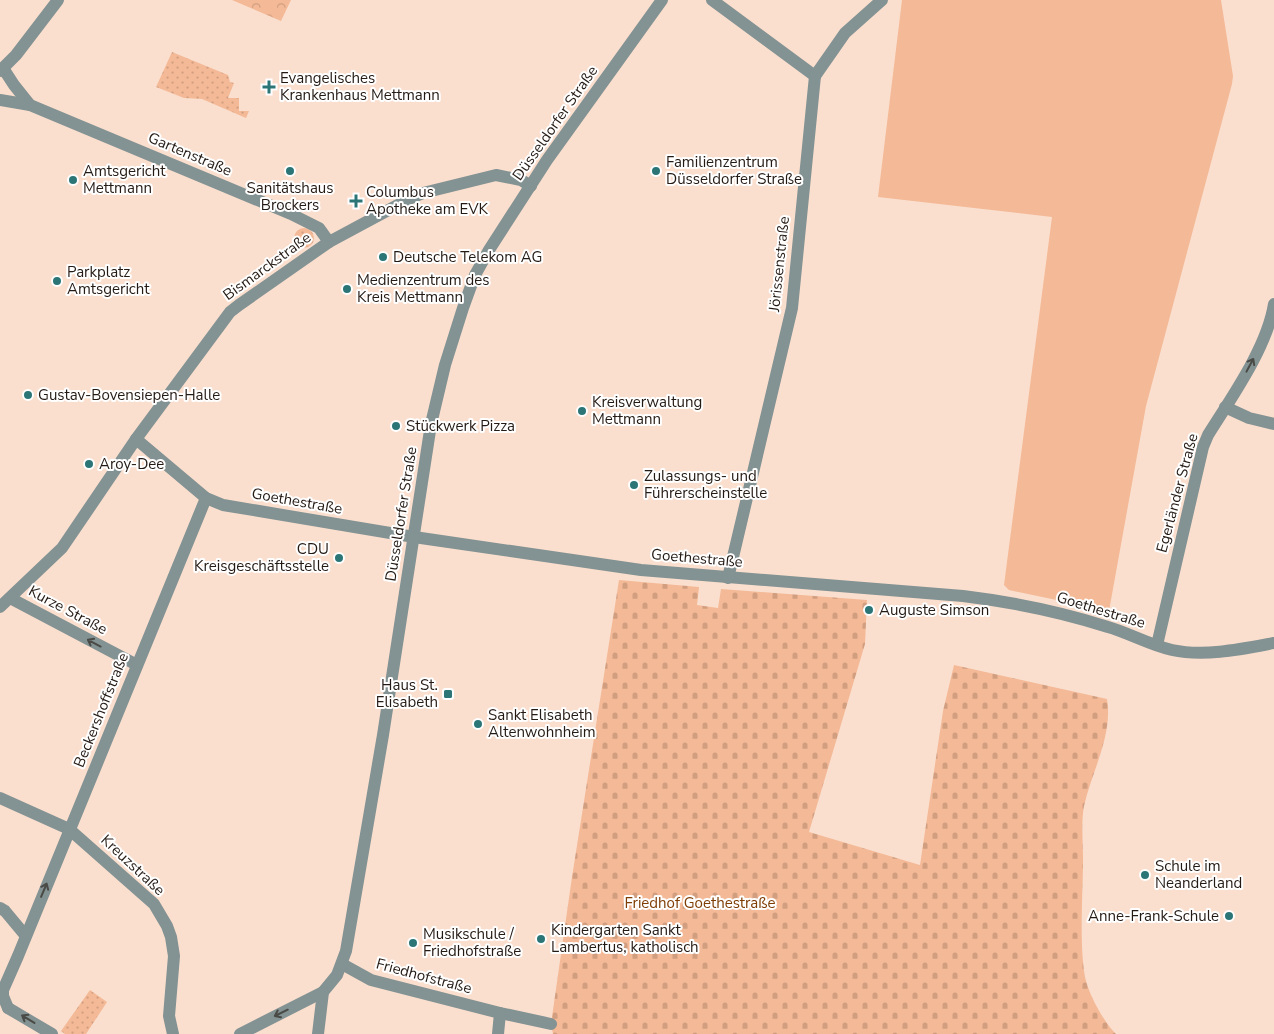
<svg xmlns="http://www.w3.org/2000/svg" width="1274" height="1034" font-family="'Nunito Sans',sans-serif">
<style>
.grass{fill:url(#grass-dots)}
.cemetery{fill:url(#cemetery-stones)}
.park{fill:url(#park-crowns)}
.garden{fill:#f4b996}
.lines{fill:none;stroke-linecap:round;stroke-linejoin:round}
.minor{stroke:#839292;stroke-width:12}
.oneway{stroke:#4a4a46}
.poi-dot{fill:#2b7577;stroke:#fff;stroke-width:2}
.labels{text-anchor:middle;stroke-width:4;stroke-linejoin:round;paint-order:stroke}
.poi-label{font-size:15px;fill:#241a14;stroke:#fff;text-anchor:start}
.street-label{font-size:15px;fill:#241a14;stroke:#fff}
.park-label{font-size:15px;fill:#7f3c03;stroke:#fff}
</style>
<defs>
<pattern id="grass-dots" width="8" height="8" patternUnits="userSpaceOnUse" patternTransform="scale(1.25)"><rect width="8" height="8" fill="#f4b996"/><path d="M2 2h.1M6 6h.1" fill="none" stroke="#d19e80" stroke-width="1.8" stroke-linecap="round"/></pattern>
<pattern id="cemetery-stones" width="16" height="16" patternUnits="userSpaceOnUse" patternTransform="scale(1.25)"><rect width="16" height="16" fill="#f4b996"/><path d="M2 7V4a2 2 0 0 1 4 0v3zM10 15v-3a2 2 0 0 1 4 0v3z" fill="#d19e80"/></pattern>
<pattern id="park-crowns" width="20" height="18" patternUnits="userSpaceOnUse" patternTransform="scale(1.25)"><rect width="20" height="18" fill="#f4b996"/><path d="M2 6a3 3 0 1 1 6 0M12 15a3 3 0 1 1 6 0" fill="none" stroke="#d19e80"/></pattern>
</defs>
<rect width="100%" height="100%" fill="#fadfcf"/>
<g class="grass">
<path d="M 172,52 L 228,75 L 230,82 L 234,83 L 228,98 L 239,98 L 239,111 L 249,111 L 246,118 L 202,99 L 184,98 L 156,87 Z"/>
<circle cx="304" cy="238" r="10"/>
<path d="M 90,990 L 107,1002 L 86,1034 L 65,1034 L 61,1031 Z"/>
</g>
<path class="cemetery" d="M 619,580 L 699,587 L 697,605 L 718,608 L 721,589 L 867,600 L 865,644 L 809,832 L 920,865 L 943,711 L 954,665 L 1107,699 C 1113,735 1092,771 1084,806 C 1081,822 1083,842 1083,859 C 1083,895 1079,943 1085,977 C 1089,995 1103,1021 1116,1034 L 553,1034 L 551,1024 L 572,877 Z"/>
<path class="park" d="M 232,0 L 291,0 L 281,21 Z"/>
<path class="garden" d="M 902,0 L 1221,0 L 1233,76 L 1232,84 L 1146,406 L 1109,611 L 1009,590 L 1004,585 L 1052,217 L 878,197 Z"/>
<g class="lines">
<g class="minor">
<path d="M 712,0 L 815,76"/>
<path d="M 3,68 L 14,85 L 30,105"/>
<path d="M 0,71 L 16,55 L 58,0"/>
<path d="M 815,76 L 845,33 L 882,0"/>
<path d="M 0,100 L 30,105 L 291,214 L 319,228 L 329,242"/>
<path d="M 1225,407 L 1249,418 L 1274,424"/>
<path d="M 136,439 L 206,498 L 223,505 L 414,537 L 641,570 L 963,596 C 1012,602 1061,612 1108,627 C 1129,633 1150,645 1172,650 C 1205,657 1242,649 1274,643"/>
<path d="M 728,578 L 792,308 L 815,76"/>
<path d="M 10,598 L 137,665"/>
<path d="M 0,607 L 62,548 L 136,439 L 230,312 L 239,305 L 329,242 L 409,199 L 423,193 L 496,175 L 521,180 L 531,186"/>
<path d="M 1157,645 L 1203,447 L 1208,435 C 1231,398 1267,348 1274,304"/>
<path d="M 0,798 L 69,829 L 154,904 L 167,926 L 171,937 L 174,956 L 169,1016 L 173,1034"/>
<path d="M 0,908 L 5,911 L 25,935"/>
<path d="M 342,964 L 371,980 L 500,1013 L 551,1024"/>
<path d="M 8,1008 L 3,996 L 3,990 L 18,956 L 206,498"/>
<path d="M 8,1008 L 52,1034"/>
<path d="M 240,1034 L 323,992 L 337,975 L 346,951 L 383,735 L 431,424 L 445,365 L 463,308 L 475,275 L 489,250 L 547,160 L 662,0"/>
<path d="M 318,1034 L 323,992"/>
<path d="M 498,1034 L 500,1013"/>
</g>
</g>
<defs><path id="oneway-shaft" d="M-6 0H5M1.5-3L5.5 0L1.5 3" fill="none" stroke-width="1.6" stroke-linecap="round" stroke-linejoin="round" transform="scale(1.25)"/></defs>
<g class="oneway">
<use href="#oneway-shaft" transform="translate(1250 365) rotate(-62)"/>
<use href="#oneway-shaft" transform="translate(94 643) rotate(-152)"/>
<use href="#oneway-shaft" transform="translate(44 890) rotate(-67)"/>
<use href="#oneway-shaft" transform="translate(281 1013) rotate(154)"/>
<use href="#oneway-shaft" transform="translate(28 1019) rotate(-149)"/>
</g>
<g class="poi-dot">
<path d="M266.5 79.5h5v5h5v5h-5v5h-5v-5h-5v-5h5z"/>
<circle cx="290" cy="171" r="5"/>
<circle cx="656" cy="171" r="5"/>
<circle cx="73" cy="180" r="5"/>
<path d="M353.5 193.5h5v5h5v5h-5v5h-5v-5h-5v-5h5z"/>
<circle cx="383" cy="257" r="5"/>
<circle cx="57" cy="281" r="5"/>
<circle cx="347" cy="289" r="5"/>
<circle cx="28" cy="395" r="5"/>
<circle cx="582" cy="411" r="5"/>
<circle cx="396" cy="426" r="5"/>
<circle cx="89" cy="464" r="5"/>
<circle cx="634" cy="485" r="5"/>
<circle cx="339" cy="558" r="5"/>
<circle cx="869" cy="610" r="5"/>
<rect x="443" y="689" width="10" height="10" rx="2.5"/>
<circle cx="478" cy="724" r="5"/>
<circle cx="1145" cy="875" r="5"/>
<circle cx="1229" cy="916" r="5"/>
<circle cx="541" cy="939" r="5"/>
<circle cx="413" cy="943" r="5"/>
</g>
<g class="labels">
<g class="poi-label">
<text x="280" y="83">Evangelisches<tspan x="280" dy="17">Krankenhaus Mettmann</tspan></text>
<text x="666" y="167">Familienzentrum<tspan x="666" dy="17">Düsseldorfer Straße</tspan></text>
<text x="83" y="176">Amtsgericht<tspan x="83" dy="17">Mettmann</tspan></text>
<text x="290" y="193" text-anchor="middle">Sanitätshaus<tspan x="290" dy="17">Brockers</tspan></text>
<text x="366" y="197">Columbus<tspan x="366" dy="17">Apotheke am EVK</tspan></text>
<text x="393" y="262">Deutsche Telekom AG</text>
<text x="67" y="277">Parkplatz<tspan x="67" dy="17">Amtsgericht</tspan></text>
<text x="357" y="285">Medienzentrum des<tspan x="357" dy="17">Kreis Mettmann</tspan></text>
<text x="38" y="400">Gustav-Bovensiepen-Halle</text>
<text x="592" y="407">Kreisverwaltung<tspan x="592" dy="17">Mettmann</tspan></text>
<text x="406" y="431">Stückwerk Pizza</text>
<text x="99" y="469">Aroy-Dee</text>
<text x="644" y="481">Zulassungs- und<tspan x="644" dy="17">Führerscheinstelle</tspan></text>
<text x="329" y="554" text-anchor="end">CDU<tspan x="329" dy="17">Kreisgeschäftsstelle</tspan></text>
<text x="879" y="615">Auguste Simson</text>
<text x="438" y="690" text-anchor="end">Haus St.<tspan x="438" dy="17">Elisabeth</tspan></text>
<text x="488" y="720">Sankt Elisabeth<tspan x="488" dy="17">Altenwohnheim</tspan></text>
<text x="1155" y="871">Schule im<tspan x="1155" dy="17">Neanderland</tspan></text>
<text x="1219" y="921" text-anchor="end">Anne-Frank-Schule</text>
<text x="551" y="935">Kindergarten Sankt<tspan x="551" dy="17">Lambertus, katholisch</tspan></text>
<text x="423" y="939">Musikschule /<tspan x="423" dy="17">Friedhofstraße</tspan></text>
</g>
<g class="street-label">
<text transform="translate(555 123) rotate(-55)" y="5">Düsseldorfer Straße</text>
<text transform="translate(190 154) rotate(23)" y="5">Gartenstraße</text>
<text transform="translate(779 264) rotate(-84)" y="5">Jörissenstraße</text>
<text transform="translate(267 266) rotate(-36)" y="5">Bismarckstraße</text>
<text transform="translate(1177 493) rotate(-75)" y="5">Egerländer Straße</text>
<text transform="translate(297 501) rotate(10)" y="5">Goethestraße</text>
<text transform="translate(401 514) rotate(-81)" y="5">Düsseldorfer Straße</text>
<text transform="translate(697 558) rotate(5)" y="5">Goethestraße</text>
<text transform="translate(68 610) rotate(28)" y="5">Kurze Straße</text>
<text transform="translate(1101 610) rotate(17)" y="5">Goethestraße</text>
<text transform="translate(101 710) rotate(-68)" y="5">Beckershoffstraße</text>
<text transform="translate(133 865) rotate(43)" y="5">Kreuzstraße</text>
<text transform="translate(424 976) rotate(15)" y="5">Friedhofstraße</text>
</g>
<g class="park-label">
<text x="700" y="908">Friedhof Goethestraße</text>
</g>
</g>
</svg>
